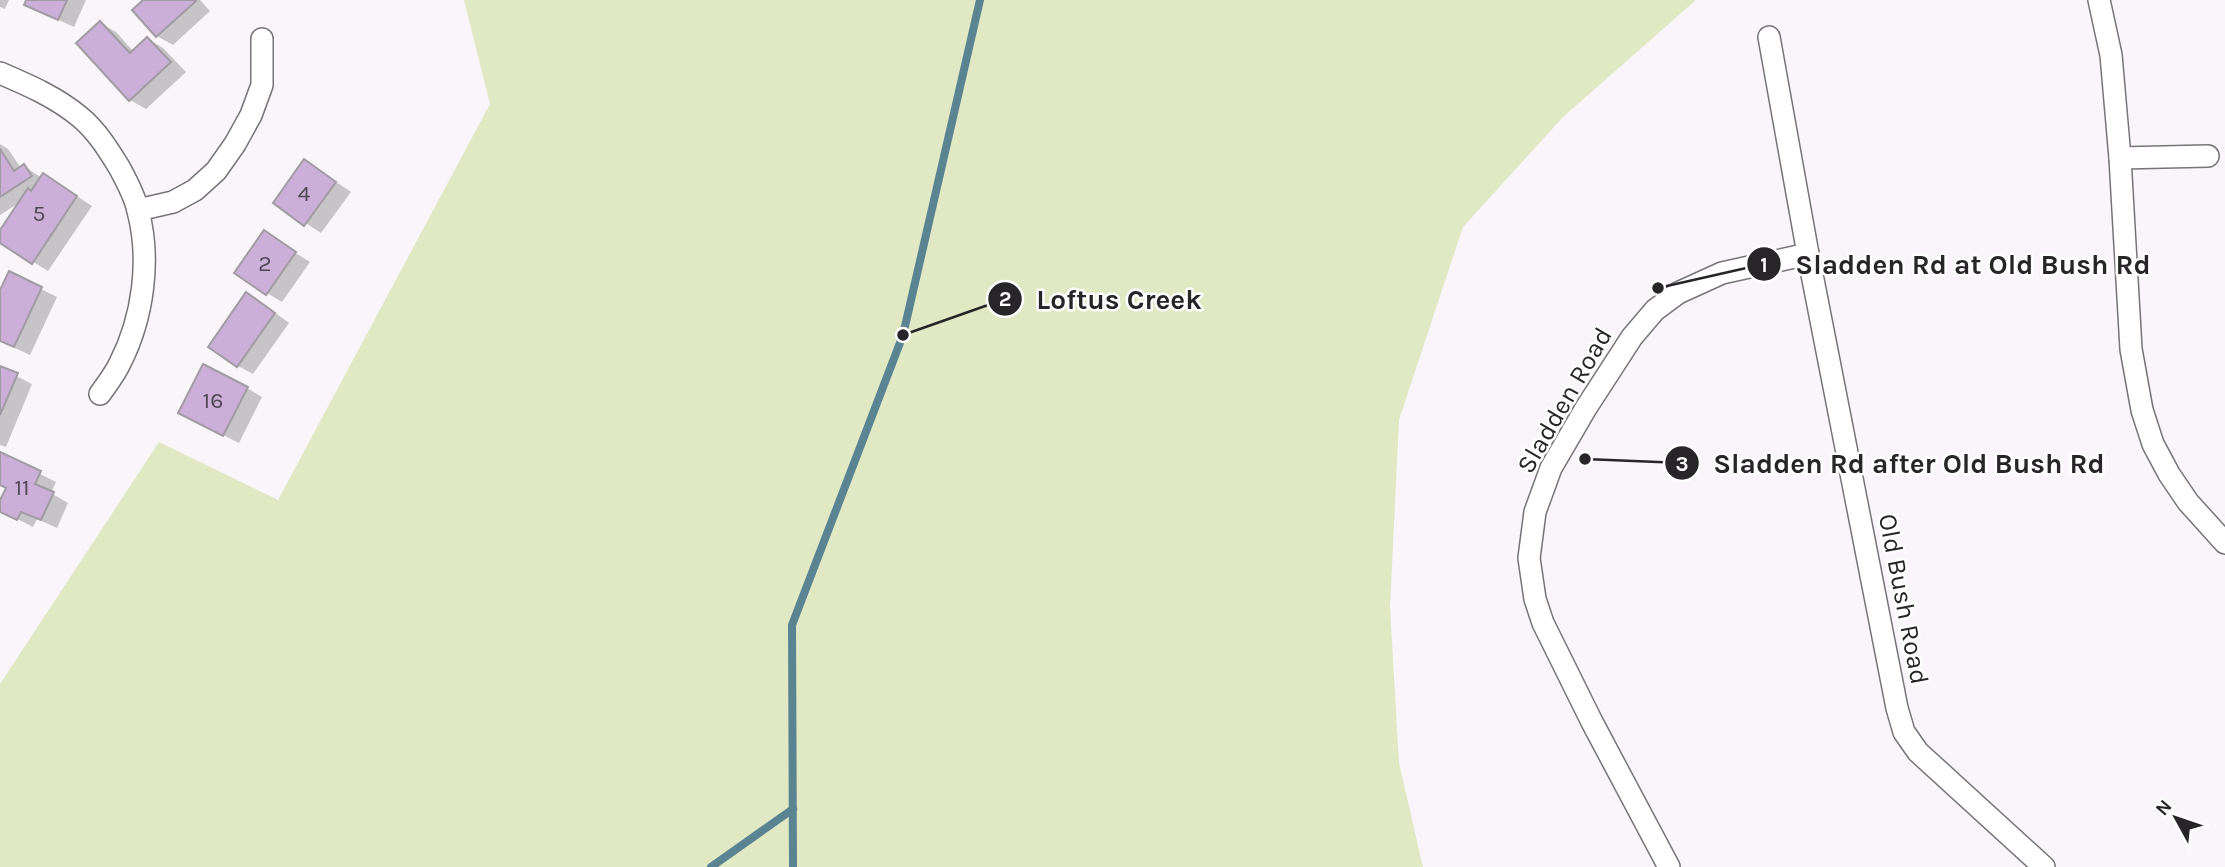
<svg xmlns="http://www.w3.org/2000/svg" width="2225" height="867" font-family="Karla,sans-serif">
<style>
.green{fill:#e1e8c4}
.shadow{fill:#0003}
.lines{fill:none;stroke-linecap:round;stroke-linejoin:round}
.stream{stroke:#5a8491;stroke-width:8}
.building{fill:#ccafd9;stroke:#a09ca1;stroke-width:2}
.street-casing{stroke:#777479;stroke-width:24}
.street{stroke:#fff;stroke-width:21}
.labels{text-anchor:middle;stroke-width:5;stroke-linejoin:round;paint-order:stroke}
.number-label{font-size:23px;fill:#504854}
.street-label{font-size:26px;fill:#272527;stroke:#fff}
.leader{fill:none;stroke:#272527;stroke-width:2.5}
.callout-dot{fill:#272527;stroke:#fff;stroke-width:2.5}
.mark-label{font-size:21px;text-anchor:middle;font-weight:bold;fill:#fff}
.callout-label{font-size:28px;text-anchor:middle;font-weight:bold;fill:#272527;stroke:#fff;stroke-width:5;stroke-linejoin:round;paint-order:stroke}
</style>
<rect width="100%" height="100%" fill="#f9f5fb"/>
<path class="green" d="M 464,0 L 1696,0 L 1563,117 L 1463,227 L 1399,420 L 1390,607 L 1399,763 L 1423,867 L 0,867 L 0,684 L 159,442 L 278,500 L 490,104 Z"/>
<g class="shadow">
<path d="M 0,0 L 9,0 L 5,9 L 0,7 Z"/>
<path d="M 28,0 L 86,0 L 74,27 L 26,5 Z"/>
<path d="M 145,0 L 200,0 L 210,11 L 173,45 L 157,36 Z"/>
<path d="M 100,23 L 116,32 L 134,52 L 148,39 L 163,48 L 186,72 L 146,109 L 130,100 L 78,44 Z"/>
<path d="M 0,144 L 8,149 L 21,168 L 24,166 L 42,178 L 59,184 L 92,206 L 48,271 L 0,241 L 0,234 L 22,201 L 0,215 Z"/>
<path d="M 305,161 L 351,192 L 321,233 L 275,203 Z"/>
<path d="M 278,242 L 310,262 L 282,302 L 267,293 Z"/>
<path d="M 10,274 L 57,297 L 30,355 L 0,341 L 0,294 Z"/>
<path d="M 262,303 L 289,323 L 253,374 L 238,366 Z"/>
<path d="M 0,368 L 32,384 L 6,447 L 0,445 Z"/>
<path d="M 247,388 L 262,397 L 239,443 L 195,421 Z"/>
<path d="M 0,454 L 56,482 L 51,493 L 68,503 L 57,528 L 37,519 L 33,527 L 0,510 L 0,504 L 7,489 L 0,485 Z"/>
</g>
<g class="lines">
<g class="stream">
<path d="M 711,867 L 793,809"/>
<path d="M 793,867 L 792,625 L 903,335 L 980,0"/>
</g>
</g>
<g class="building">
<path d="M 26,0 L 67,0 L 58,20 L 24,5 Z"/>
<path d="M 143,0 L 195,0 L 196,1 L 156,37 L 132,10 Z"/>
<path d="M 100,21 L 130,53 L 147,37 L 171,62 L 129,101 L 76,43 Z"/>
<path d="M 0,149 L 14,171 L 24,164 L 32,176 L 0,197 Z"/>
<path d="M 304,159 L 336,182 L 304,226 L 273,203 Z"/>
<path d="M 43,173 L 77,196 L 32,264 L 0,243 L 0,230 L 28,188 L 31,191 Z"/>
<path d="M 264,230 L 296,252 L 266,295 L 234,273 Z"/>
<path d="M 9,271 L 42,287 L 14,347 L 0,341 L 0,290 Z"/>
<path d="M 246,292 L 275,313 L 237,367 L 208,347 Z"/>
<path d="M 203,364 L 248,387 L 223,436 L 178,413 Z"/>
<path d="M 0,366 L 18,373 L 0,415 Z"/>
<path d="M 0,452 L 41,471 L 35,484 L 54,492 L 41,520 L 21,512 L 17,520 L 0,512 L 0,500 L 6,488 L 0,485 Z"/>
</g>
<g class="lines">
<defs>
<g id="street">
<path d="M 2099,0 L 2111,55 L 2120,158 L 2131,349 L 2142,410 L 2153,444 L 2169,474 L 2188,502 L 2225,543"/>
<path d="M 1769,37 L 1808,254 L 1897,708 L 1904,732 L 1918,752 L 2044,867"/>
<path d="M 0,73 C 28,85 56,97 80,117 C 96,130 108,149 119,167 C 126,180 135,196 138,211 C 151,260 143,318 120,363 C 115,374 107,384 100,394"/>
<path d="M 2120,158 L 2208,156"/>
<path d="M 138,210 L 173,202 L 195,190 L 216,171 L 235,144 L 251,115 L 262,85 L 262,39"/>
<path d="M 1669,867 L 1592,722 L 1543,623 L 1535,599 L 1529,558 L 1535,512 L 1551,468 L 1586,408 L 1632,337 L 1655,310 L 1678,293 L 1722,273 L 1808,254"/>
</g>
</defs>
<use href="#street" class="street-casing"/>
<use href="#street" class="street"/>
</g>
<g class="labels">
<g class="number-label">
<text x="304" y="201">4</text>
<text x="39" y="221">5</text>
<text x="265" y="271">2</text>
<text x="213" y="408">16</text>
<text x="22" y="495">11</text>
</g>
<g class="street-label">
<text transform="translate(1564 400) rotate(-60)" y="9">Sladden Road</text>
<text transform="translate(1904 599) rotate(79)" y="9">Old Bush Road</text>
</g>
</g>
<path class="leader" d="M1658 288L1764 264M903 335L1005 299M1585 459L1682 463"/>
<g class="callout-dot">
<circle cx="1658" cy="288" r="7"/>
<circle cx="903" cy="335" r="7"/>
<circle cx="1585" cy="459" r="7"/>
<circle cx="1764" cy="264" r="18"/>
<circle cx="1005" cy="299" r="18"/>
<circle cx="1682" cy="463" r="18"/>
</g>
<g class="mark-label">
<text x="1764" y="272">1</text>
<text x="1005" y="306">2</text>
<text x="1682" y="471">3</text>
</g>
<g class="callout-label">
<text x="1973" y="274">Sladden Rd at Old Bush Rd</text>
<text x="1119" y="309">Loftus Creek</text>
<text x="1909" y="473">Sladden Rd after Old Bush Rd</text>
</g>
<g transform="translate(2176 818) rotate(310)" stroke="#ffffff" stroke-width="5" paint-order="stroke">
<path d="M0-5L12 26L0 18L-12 26Z" fill="#272527"/>
<text y="-10" font-size="19" font-weight="bold" text-anchor="middle" fill="#272527">N</text>
</g>
</svg>
